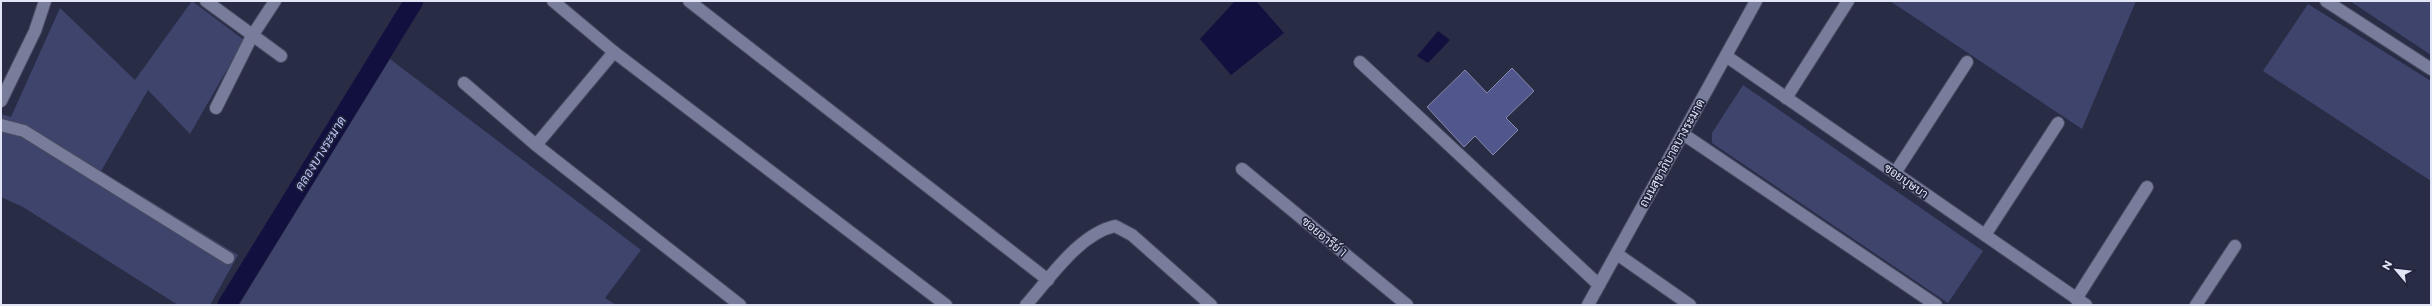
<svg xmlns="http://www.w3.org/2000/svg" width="2432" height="306" font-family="Montserrat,Sarabun,sans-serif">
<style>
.green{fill:#3f446d}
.water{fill:#12103f}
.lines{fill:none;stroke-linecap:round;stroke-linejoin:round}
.canal{stroke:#12103f;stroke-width:19}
.building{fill:#51578d;stroke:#8489a8}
.minor-casing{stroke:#484a60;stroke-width:14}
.minor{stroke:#787d9b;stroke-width:12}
.labels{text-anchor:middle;stroke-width:3.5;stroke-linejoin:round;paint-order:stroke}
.street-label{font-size:12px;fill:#e2e5f6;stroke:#1f223b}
.water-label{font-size:13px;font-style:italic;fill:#bbc3f4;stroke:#1f223b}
</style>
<rect width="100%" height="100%" fill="#292c45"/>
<g class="green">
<path d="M 192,1 L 244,40 L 190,134 L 148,90 L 101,171 L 238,255 L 210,305 L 178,305 L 23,207 L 1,197 L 1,114 L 11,117 L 60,8 L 135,80 Z"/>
<path d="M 1890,1 L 2136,1 L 2082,129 Z"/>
<path d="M 2350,1 L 2431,1 L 2431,55 Z"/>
<path d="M 2308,4 L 2431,81 L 2431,181 L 2263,71 Z"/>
<path d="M 390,59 L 641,250 L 605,298 L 616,305 L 239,305 Z"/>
<path d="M 1743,85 L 1983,251 L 1948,303 L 1712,143 L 1712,133 Z"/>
</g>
<g class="water">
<path d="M 1235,1 L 1256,1 L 1284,33 L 1231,75 L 1200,39 Z"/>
<path d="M 1438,31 L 1450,40 L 1428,63 L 1417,56 Z"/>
</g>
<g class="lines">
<path class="canal" d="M 227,305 L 414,1"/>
</g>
<path class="building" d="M 1512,68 L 1534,91 L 1506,118 L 1518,130 L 1493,155 L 1475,136 L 1464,147 L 1427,107 L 1465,70 L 1487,93 Z"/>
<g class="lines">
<defs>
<g id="minor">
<path d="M 206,1 L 281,56"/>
<path d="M 553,1 L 614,52 L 946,305"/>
<path d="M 689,1 L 1048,280"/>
<path d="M 2326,1 L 2431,69"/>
<path d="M 614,52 L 536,145 L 740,305"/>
<path d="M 1726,56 L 2086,305"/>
<path d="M 1360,62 L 1599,285"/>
<path d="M 464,83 L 536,145"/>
<path d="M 1786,98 L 1848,1"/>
<path d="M 1,101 L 35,31 L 45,1"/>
<path d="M 216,108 L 252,36 L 275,1"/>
<path d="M 1,125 L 24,131 L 228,258"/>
<path d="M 1683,134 L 1936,305"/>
<path d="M 1242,169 L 1407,305"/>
<path d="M 1895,173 L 1967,62"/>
<path d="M 1985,235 L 2058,123"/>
<path d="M 1617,254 L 1690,305"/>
<path d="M 2076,299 L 2147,187"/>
<path d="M 1026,305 C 1050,278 1079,234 1115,226 L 1132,235 L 1211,305"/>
<path d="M 1588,305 L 1756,1"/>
<path d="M 2196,305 L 2235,246"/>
</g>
</defs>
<use href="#minor" class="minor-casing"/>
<use href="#minor" class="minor"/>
</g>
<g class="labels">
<g class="street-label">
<text transform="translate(1672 153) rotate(-61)" y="4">ถนนสุขาภิบาลบางระมาด</text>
<text transform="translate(1906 181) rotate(35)" y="4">ซอยบุษบา</text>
<text transform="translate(1324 237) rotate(40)" y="4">ซอยอารีย์ 1</text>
</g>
<g class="water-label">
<text transform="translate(320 153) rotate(-58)" y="5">คลองบางระมาด</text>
</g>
</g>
<rect width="2432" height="306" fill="none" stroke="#e2e5f6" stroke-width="4"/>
<g transform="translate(2396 270) rotate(298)" stroke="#1f223b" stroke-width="3" paint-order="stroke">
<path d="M0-3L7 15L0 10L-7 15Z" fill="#e2e5f6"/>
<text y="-6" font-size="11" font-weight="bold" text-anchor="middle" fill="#e2e5f6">N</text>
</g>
</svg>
